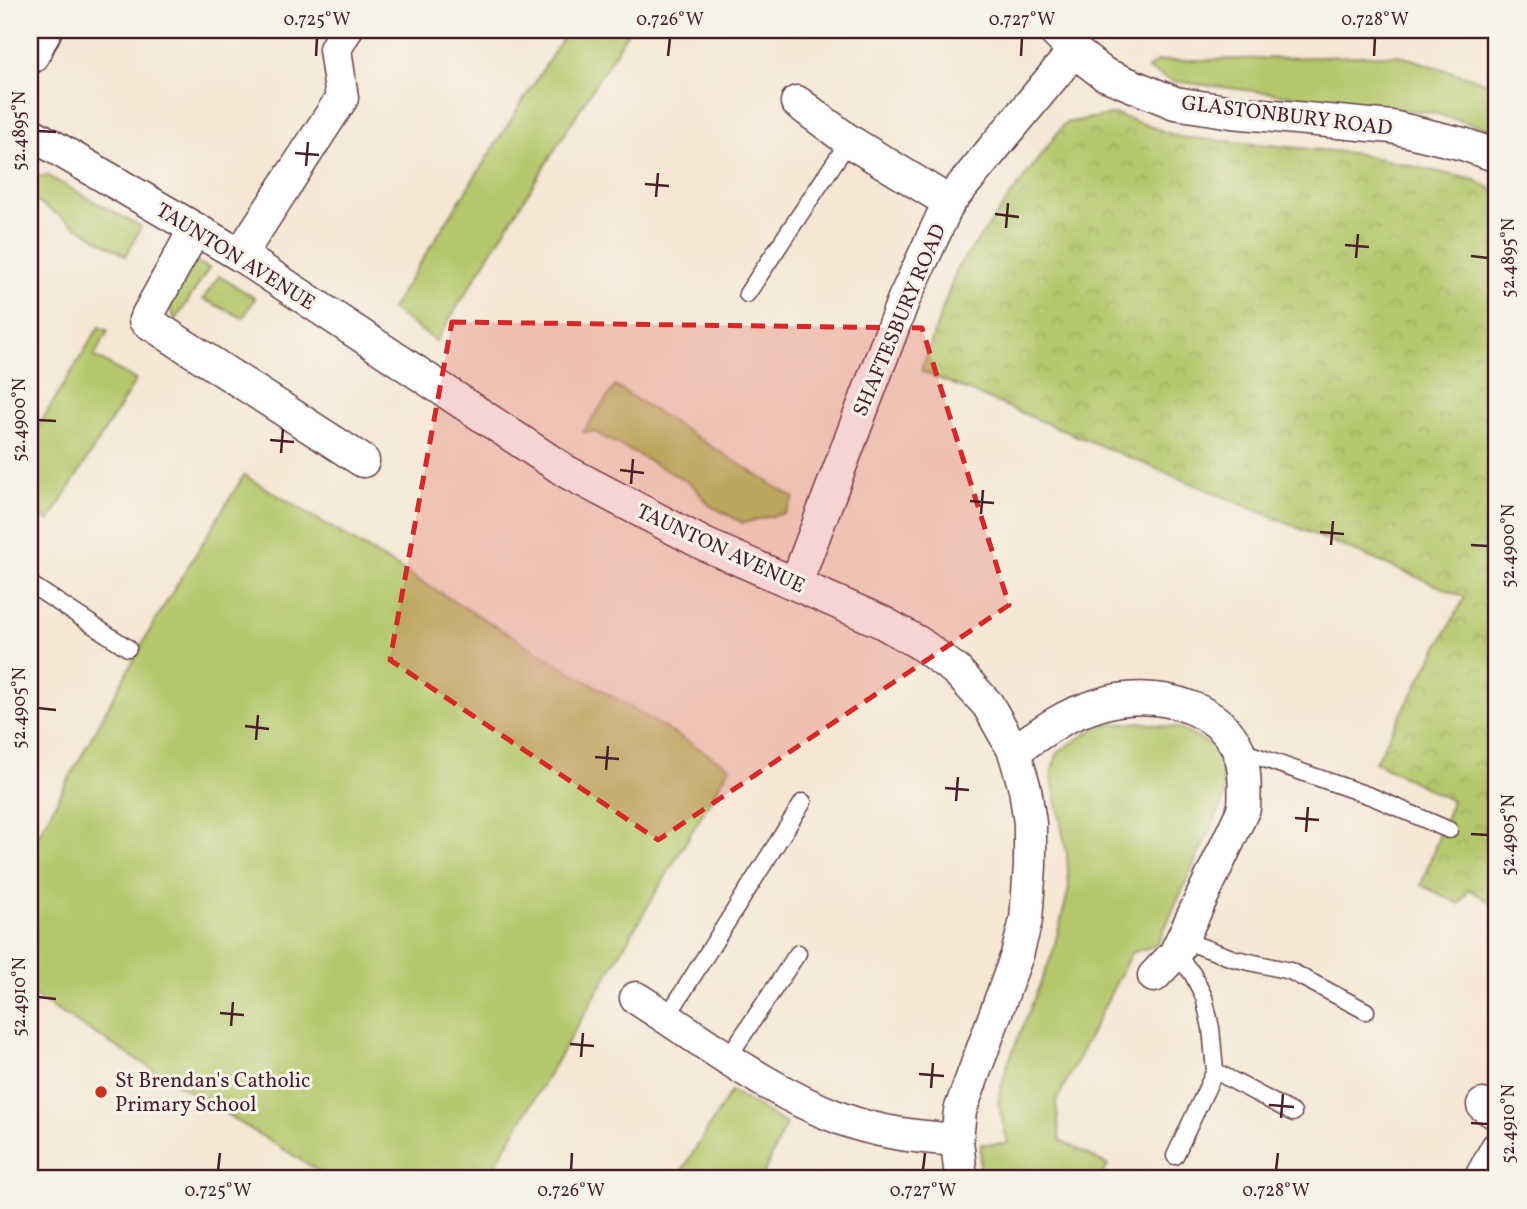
<svg xmlns="http://www.w3.org/2000/svg" width="1527" height="1209" font-family="Vollkorn,serif">
<style>
.grass{fill:#b4c76b;stroke:#7f734b;stroke-width:2}
.park{fill:url(#park-crowns);stroke:#7f734b;stroke-width:2}
.lines{fill:none;stroke-linecap:round;stroke-linejoin:round}
.service-casing{stroke:#643d44;stroke-width:19}
.minor-casing{stroke:#643d44;stroke-width:35}
.tertiary-casing{stroke:#643d44;stroke-width:42}
.service{stroke:#fff;stroke-width:16}
.minor{stroke:#fff;stroke-width:32}
.tertiary{stroke:#fff;stroke-width:38}
.marked{fill:#d62828;fill-opacity:0.2;stroke:#d62828;stroke-width:5;stroke-dasharray:14 9;stroke-linejoin:round}
.ticks{fill:none;stroke:#4a1f2b;stroke-width:2.5}
.poi-dot{fill:#c8321e;stroke:#f7f3e8;stroke-width:2.5}
.labels{text-anchor:middle;stroke-width:6;stroke-linejoin:round;paint-order:stroke}
.street-label{font-size:21px;fill:#4a1f2b;stroke:#f7f3e8}
.poi-label{font-size:21px;fill:#4a1f2b;stroke:#f7f3e8;text-anchor:start}
.neatline{fill:none;stroke:#4a1f2b;stroke-width:2.5}
.ticks-label{font-size:18px;text-anchor:middle;fill:#4a1f2b}
</style>
<defs>
<pattern id="park-crowns" width="20" height="18" patternUnits="userSpaceOnUse" patternTransform="scale(1.75)"><rect width="20" height="18" fill="#b4c76b"/><path d="M2 6a3 3 0 1 1 6 0M12 15a3 3 0 1 1 6 0" fill="none" stroke="#9caa5d"/></pattern>
</defs>
<rect width="100%" height="100%" fill="#f7f3e8"/>
<filter id="ink" filterUnits="userSpaceOnUse"><feTurbulence type="fractalNoise" baseFrequency=".0143" numOctaves="2"/><feDisplacementMap in="SourceGraphic" scale="14" xChannelSelector="R" yChannelSelector="G"/><feConvolveMatrix kernelMatrix="1 2 1 2 8 2 1 2 1" color-interpolation-filters="sRGB"/></filter>
<filter id="wash" filterUnits="userSpaceOnUse"><feTurbulence type="fractalNoise" baseFrequency=".00686" numOctaves="4" result="noise"/><feDisplacementMap in="SourceGraphic" scale="28" xChannelSelector="R" yChannelSelector="G"/><feGaussianBlur stdDeviation="1.57" result="paint"/><feColorMatrix in="noise" values="0 0 0 0 0 0 0 0 0 0 0 0 0 0 0 0 0 1.4 0 .05"/><feComposite in="paint" operator="in"/></filter>
<g filter="url(#wash)">
<rect width="100%" height="100%" fill="#f6e7d4"/>
<g class="grass">
<path d="M 568,30 L 629,30 L 436,341 L 391,309 Z"/>
<path d="M 1398,55 L 1497,86 L 1497,131 L 1433,113 L 1172,81 L 1147,69 L 1158,61 Z"/>
<path d="M 46,175 L 141,227 L 126,256 L 30,198 L 30,179 Z"/>
<path d="M 196,262 L 209,268 L 176,320 L 169,307 L 184,270 Z"/>
<path d="M 219,276 L 255,298 L 243,318 L 203,299 Z"/>
<path d="M 99,327 L 108,331 L 94,356 L 136,380 L 49,521 L 30,509 L 30,440 Z"/>
<path d="M 615,386 L 794,498 L 785,513 L 743,523 L 709,505 L 692,484 L 595,432 L 583,432 Z"/>
<path d="M 244,475 L 730,767 L 487,1179 L 332,1179 L 30,994 L 30,850 L 156,619 Z"/>
<path d="M 1140,722 L 1181,729 L 1223,751 L 1224,799 L 1157,945 L 1131,953 L 1056,1102 L 1060,1140 L 1108,1165 L 1099,1179 L 983,1179 L 980,1166 L 981,1144 L 1008,1144 L 998,1102 L 1007,1065 L 1052,955 L 1069,889 L 1067,855 L 1051,773 L 1058,752 L 1099,726 Z"/>
<path d="M 731,1091 L 786,1124 L 761,1179 L 677,1179 Z"/>
</g>
<path class="park" d="M 1115,114 L 1180,137 L 1353,153 L 1475,180 L 1497,192 L 1497,907 L 1469,889 L 1460,904 L 1421,885 L 1452,801 L 1375,762 L 1465,597 L 921,371 L 957,268 L 1065,123 Z"/>
</g>
<g filter="url(#ink)">
<g class="lines">
<defs>
<g id="service">
<path d="M 747,294 L 849,141"/>
<path d="M 30,584 L 128,648"/>
<path d="M 1239,750 L 1373,797 L 1449,830"/>
<path d="M 1183,940 L 1232,958 L 1290,971 L 1366,1011"/>
<path d="M 667,1017 L 803,802"/>
<path d="M 727,1059 L 798,953"/>
<path d="M 1215,1071 L 1293,1113"/>
<path d="M 1175,1156 L 1215,1071 L 1211,1028 L 1204,997 L 1192,973 L 1175,954"/>
</g>
<g id="minor">
<path d="M 1053,30 L 1074,51 L 1104,74 L 1175,103 L 1232,112 L 1392,127 L 1463,144 L 1497,156"/>
<path d="M 797,102 L 849,141 L 949,202"/>
<path d="M 30,133 L 240,255 L 567,472 L 704,544 L 882,622 L 919,643 L 957,671 L 988,705 L 1014,751 L 1025,789 L 1030,823 L 1030,866 L 1026,920 L 1017,955 L 960,1111 L 957,1140 L 961,1179"/>
<path d="M 195,229 L 145,320 L 363,461"/>
<path d="M 240,255 L 342,98 L 335,49 L 346,30"/>
<path d="M 796,583 L 903,301 L 949,202 L 1074,51"/>
<path d="M 1014,751 C 1037,736 1059,718 1084,710 C 1097,705 1113,700 1126,699 C 1168,695 1219,709 1238,749 C 1246,767 1245,789 1244,808 L 1175,954 L 1154,976"/>
<path d="M 636,998 C 703,1040 766,1091 842,1119 C 879,1133 918,1137 957,1140"/>
<path d="M 1483,1105 L 1497,1114"/>
<path d="M 1480,1179 L 1497,1148"/>
</g>
<path id="tertiary" d="M 30,54 L 42,30"/>
</defs>
<use href="#service" class="service-casing"/>
<use href="#minor" class="minor-casing"/>
<use href="#tertiary" class="tertiary-casing"/>
<use href="#service" class="service"/>
<use href="#minor" class="minor"/>
<use href="#tertiary" class="tertiary"/>
</g>
</g>
<path class="marked" d="M 452,322 L 922,328 L 1009,605 L 658,840 L 390,660 Z"/>
<path class="ticks" d="M 316,56 L 317,38M 668,56 L 670,38M 1021,56 L 1022,38M 1374,56 L 1375,38M 38,131 L 56,132M 295,153 L 319,155M 306,166 L 308,142M 645,184 L 669,186M 656,197 L 658,173M 995,214 L 1019,217M 1006,228 L 1008,203M 1345,245 L 1369,247M 1471,256 L 1488,258M 1356,258 L 1358,234M 38,420 L 56,421M 270,440 L 294,442M 281,453 L 283,429M 620,470 L 644,473M 631,484 L 633,459M 970,501 L 994,503M 981,514 L 983,490M 1320,532 L 1344,534M 1331,545 L 1333,521M 1471,545 L 1488,546M 38,708 L 56,710M 245,726 L 269,729M 256,740 L 258,715M 595,757 L 619,759M 606,770 L 608,746M 945,788 L 969,790M 956,801 L 958,777M 1295,818 L 1319,820M 1306,832 L 1308,807M 1471,834 L 1488,835M 38,997 L 56,999M 220,1013 L 244,1015M 231,1026 L 233,1002M 570,1044 L 594,1046M 581,1057 L 583,1033M 919,1074 L 944,1076M 931,1088 L 933,1063M 1269,1105 L 1294,1107M 1281,1118 L 1283,1094M 1471,1123 L 1488,1124M 218,1170 L 220,1153M 571,1170 L 572,1153M 923,1170 L 925,1153M 1276,1170 L 1278,1153"/>
<circle class="poi-dot" cx="101" cy="1092" r="7"/>
<g class="labels">
<g class="street-label">
<text transform="translate(1287 115) rotate(7)" y="7">GLASTONBURY ROAD</text>
<text transform="translate(236 256) rotate(32)" y="7">TAUNTON AVENUE</text>
<text transform="translate(899 320) rotate(-67)" y="7">SHAFTESBURY ROAD</text>
<text transform="translate(721 548) rotate(25)" y="7">TAUNTON AVENUE</text>
</g>
<g class="poi-label">
<text x="115" y="1087">St Brendan's Catholic<tspan x="115" dy="24">Primary School</tspan></text>
</g>
</g>
<rect width="1527" height="1209" fill="none" stroke="#f7f3e8" stroke-width="77"/>
<rect x="38" y="38" width="1450" height="1132" class="neatline"/>
<g class="ticks-label">
<text x="317" y="25">0.725°W</text>
<text x="670" y="25">0.726°W</text>
<text x="1022" y="25">0.727°W</text>
<text x="1375" y="25">0.728°W</text>
<text transform="translate(19 131) rotate(-90)" y="6">52.4895°N</text>
<text transform="translate(1508 258) rotate(-90)" y="6">52.4895°N</text>
<text transform="translate(19 420) rotate(-90)" y="6">52.4900°N</text>
<text transform="translate(1508 546) rotate(-90)" y="6">52.4900°N</text>
<text transform="translate(19 708) rotate(-90)" y="6">52.4905°N</text>
<text transform="translate(1508 835) rotate(-90)" y="6">52.4905°N</text>
<text transform="translate(19 997) rotate(-90)" y="6">52.4910°N</text>
<text transform="translate(1508 1124) rotate(-90)" y="6">52.4910°N</text>
<text x="218" y="1196">0.725°W</text>
<text x="571" y="1196">0.726°W</text>
<text x="923" y="1196">0.727°W</text>
<text x="1276" y="1196">0.728°W</text>
</g>
</svg>
